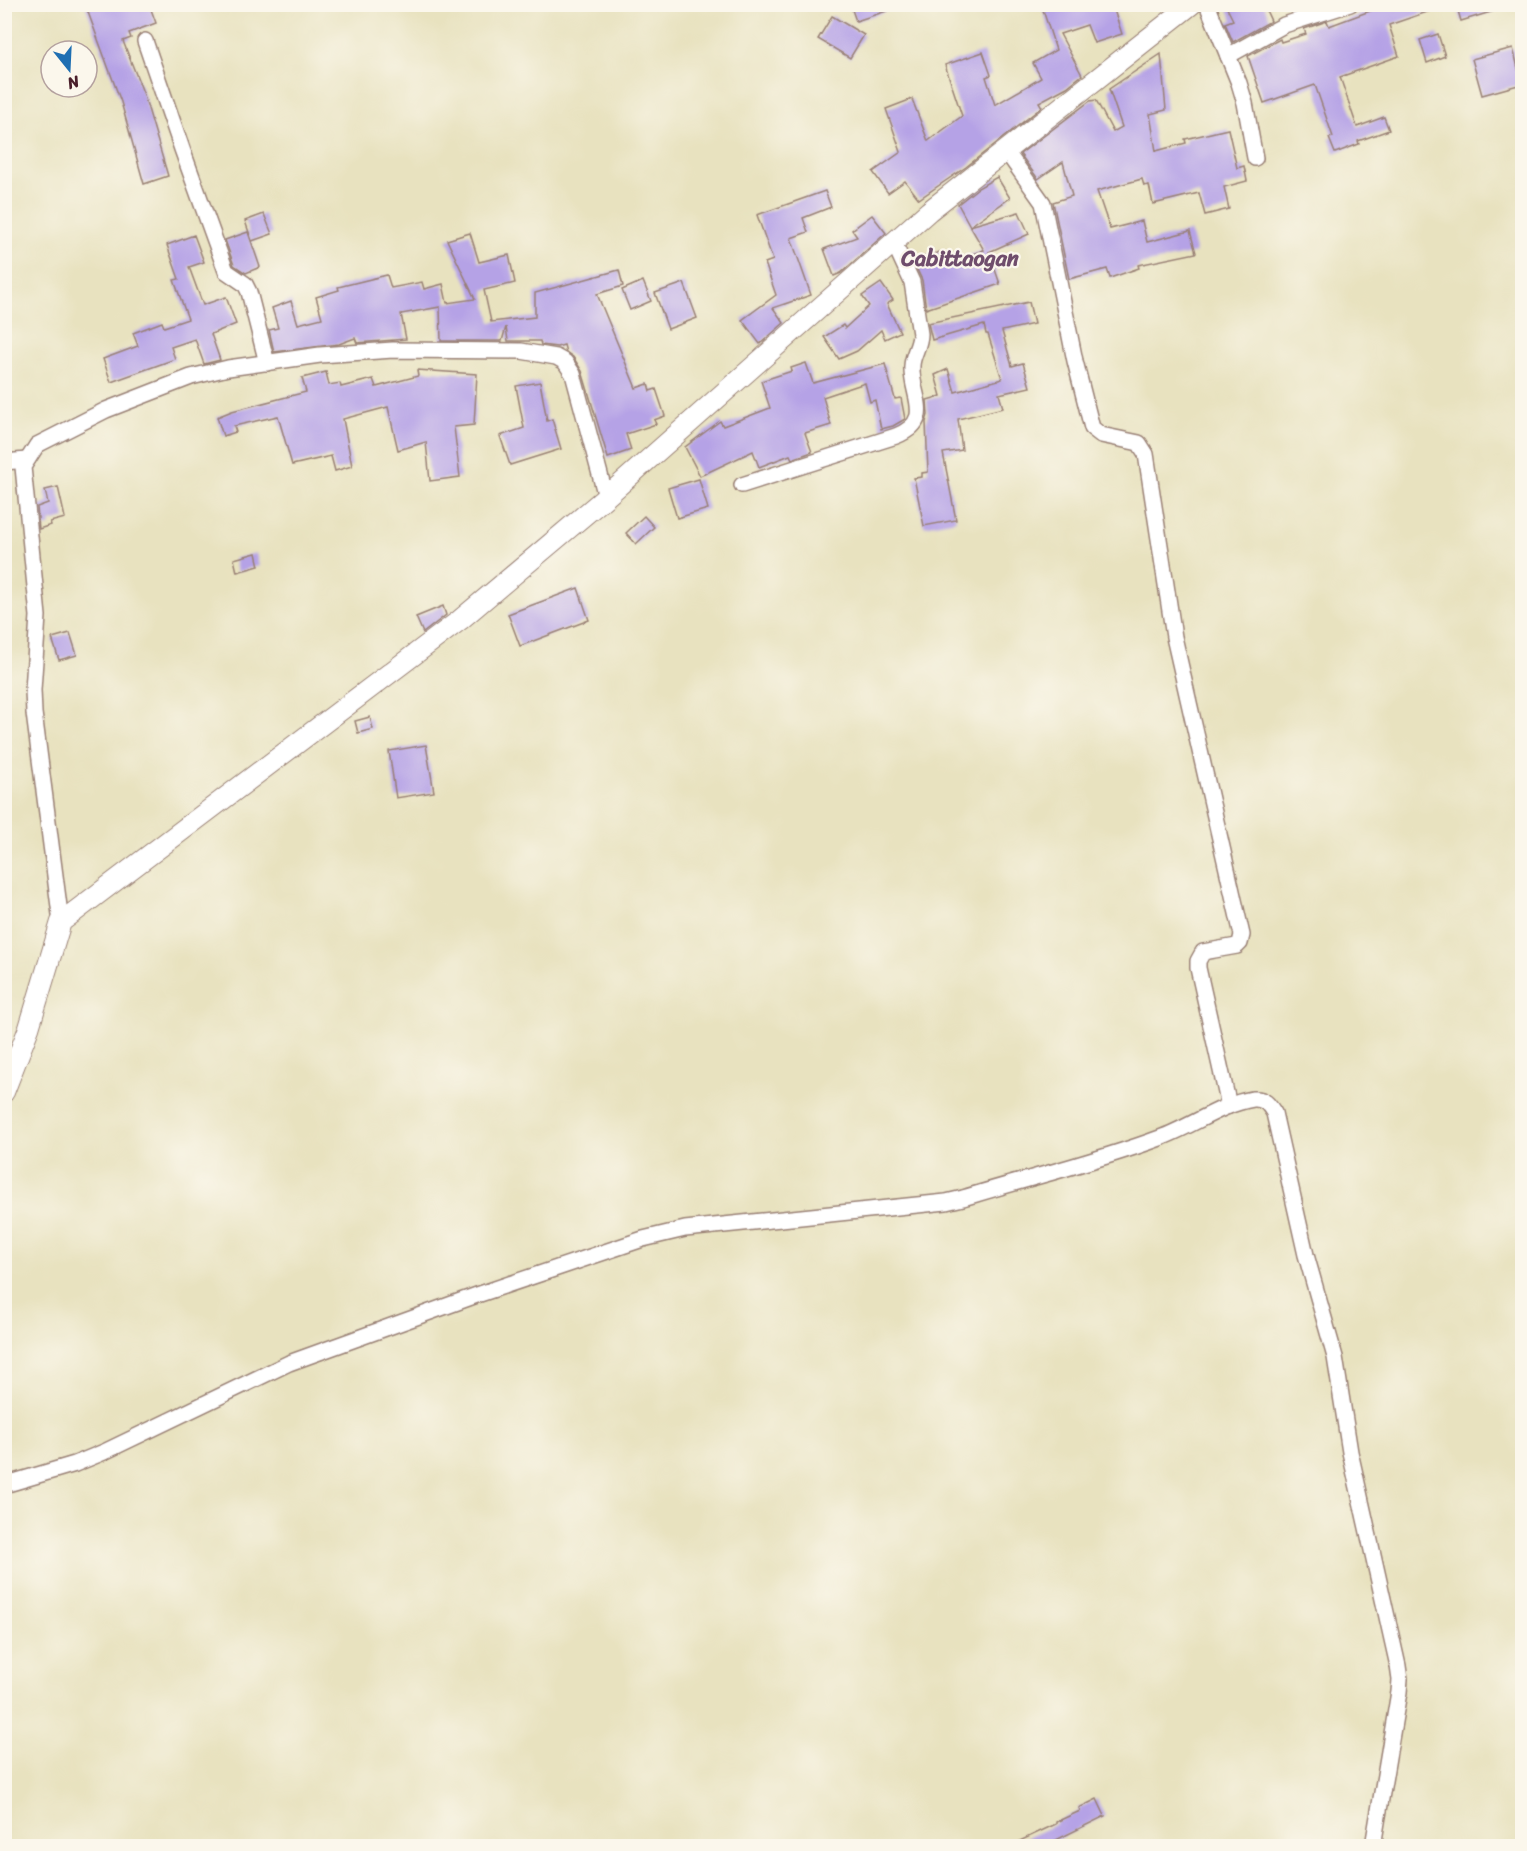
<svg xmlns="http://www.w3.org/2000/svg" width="1527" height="1851" font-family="Sriracha,sans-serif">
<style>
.building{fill:#b5a2e6}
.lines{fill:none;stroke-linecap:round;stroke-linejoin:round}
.minor-casing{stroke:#998075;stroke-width:18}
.tertiary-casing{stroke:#998075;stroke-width:22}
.minor{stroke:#fff;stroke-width:15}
.tertiary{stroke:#fff;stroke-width:20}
.labels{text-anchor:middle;stroke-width:4.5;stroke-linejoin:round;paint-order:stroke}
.quarter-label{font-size:22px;font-weight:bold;fill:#6f4d6c;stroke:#fbf7ec}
</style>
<rect width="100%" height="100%" fill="#fbf7ec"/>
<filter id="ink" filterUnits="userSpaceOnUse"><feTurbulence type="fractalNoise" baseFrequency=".0167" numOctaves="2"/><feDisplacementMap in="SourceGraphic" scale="12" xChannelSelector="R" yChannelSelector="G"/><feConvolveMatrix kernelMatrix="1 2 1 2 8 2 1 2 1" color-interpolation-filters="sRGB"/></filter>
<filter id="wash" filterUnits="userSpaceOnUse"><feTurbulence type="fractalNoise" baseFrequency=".008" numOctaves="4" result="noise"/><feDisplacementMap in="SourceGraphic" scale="24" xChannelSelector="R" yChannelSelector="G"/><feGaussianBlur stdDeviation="1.35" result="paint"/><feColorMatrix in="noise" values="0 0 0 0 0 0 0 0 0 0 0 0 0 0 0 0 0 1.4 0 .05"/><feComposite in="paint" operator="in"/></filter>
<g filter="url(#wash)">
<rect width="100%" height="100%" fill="#e8e2bf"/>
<g id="blocks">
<g class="building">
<path d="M 85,4 L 149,4 L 156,23 L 129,33 L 131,38 L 123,41 L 144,95 L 168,176 L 144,184 L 121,102 Z"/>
<path d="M 850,4 L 899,4 L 899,7 L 856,21 Z"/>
<path d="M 1041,4 L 1112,4 L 1122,34 L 1094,43 L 1087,25 L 1060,34 L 1082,75 L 1067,87 L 1039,102 L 1042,107 L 966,167 L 919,199 L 905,181 L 888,193 L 873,172 L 901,152 L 886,109 L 912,99 L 928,141 L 962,116 L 945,65 L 983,52 L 991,75 L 986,77 L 995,105 L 1041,78 L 1033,63 L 1056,50 Z"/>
<path d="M 1225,4 L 1263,4 L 1271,21 L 1233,42 L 1225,23 L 1233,20 Z"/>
<path d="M 1389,4 L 1442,4 L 1442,7 L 1389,25 L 1399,56 L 1340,77 L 1357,127 L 1384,117 L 1389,130 L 1358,141 L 1359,144 L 1335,153 L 1329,138 L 1333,137 L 1315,85 L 1264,103 L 1248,56 L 1280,39 L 1281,42 L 1306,34 L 1304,29 L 1327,21 L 1329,26 Z"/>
<path d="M 1456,4 L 1503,4 L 1504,8 L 1461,21 Z"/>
<path d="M 832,16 L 864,35 L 850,58 L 818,39 Z"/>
<path d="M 1438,34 L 1445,56 L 1427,63 L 1420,40 Z"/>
<path d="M 1513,48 L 1522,84 L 1482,95 L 1472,59 Z"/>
<path d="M 1161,54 L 1166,110 L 1150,114 L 1156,151 L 1186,143 L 1185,139 L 1228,129 L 1237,168 L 1244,166 L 1247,181 L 1224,187 L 1229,209 L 1205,215 L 1199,193 L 1153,204 L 1149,185 L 1144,186 L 1142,179 L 1097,191 L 1110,229 L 1142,221 L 1147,242 L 1190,231 L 1196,253 L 1138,265 L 1139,268 L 1110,278 L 1107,269 L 1069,279 L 1053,202 L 1072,196 L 1063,162 L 1038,179 L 1020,154 L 1090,101 L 1096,100 L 1113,132 L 1122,127 L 1109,89 Z"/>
<path d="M 997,177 L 1010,198 L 970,226 L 958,204 L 978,188 Z"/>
<path d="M 825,191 L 831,207 L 803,218 L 808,232 L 791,238 L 811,295 L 773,308 L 784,323 L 760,344 L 742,320 L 776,295 L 765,263 L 773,260 L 757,215 Z"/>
<path d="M 1019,212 L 1029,234 L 989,252 L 1000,284 L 926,309 L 922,280 L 913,261 L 940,252 L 943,264 L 984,250 L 970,226 Z"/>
<path d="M 264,214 L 272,234 L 252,241 L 245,221 Z"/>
<path d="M 872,215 L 886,233 L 841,273 L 834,276 L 824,249 L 857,237 L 852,230 Z"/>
<path d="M 248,232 L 260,267 L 246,273 L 234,265 L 225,240 Z"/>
<path d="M 470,233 L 479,262 L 509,255 L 515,283 L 484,290 L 491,322 L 535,317 L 535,293 L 619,270 L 623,286 L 597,294 L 636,388 L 648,384 L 650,391 L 656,389 L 665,416 L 654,420 L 656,424 L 626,434 L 631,450 L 608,458 L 582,371 L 573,357 L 566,352 L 564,345 L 557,347 L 541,345 L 540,341 L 508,341 L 506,327 L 502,341 L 441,341 L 440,307 L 401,314 L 406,339 L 357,343 L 355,338 L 339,344 L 274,352 L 269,330 L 278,328 L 272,308 L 291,301 L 298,324 L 322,318 L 316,297 L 339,290 L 338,287 L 387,275 L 391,288 L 422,282 L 424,289 L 443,284 L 447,303 L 475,299 L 447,240 Z"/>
<path d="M 194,235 L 204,262 L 189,267 L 203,305 L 226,297 L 236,324 L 211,334 L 220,360 L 204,364 L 195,339 L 171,347 L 175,359 L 111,382 L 103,359 L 138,346 L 133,333 L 162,322 L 164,327 L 188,319 L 174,280 L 179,279 L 167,245 Z"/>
<path d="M 643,281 L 651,301 L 630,310 L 622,290 Z"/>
<path d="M 684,283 L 697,318 L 668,329 L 655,293 Z"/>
<path d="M 881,283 L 893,300 L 887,304 L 900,332 L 885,339 L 881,330 L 857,351 L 839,359 L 824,337 L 843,325 L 845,328 L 869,306 L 862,296 Z"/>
<path d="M 1029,302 L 1034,324 L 1002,331 L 1012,366 L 1023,363 L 1030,387 L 999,394 L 1003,408 L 958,419 L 962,450 L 943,453 L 956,520 L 924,526 L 914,478 L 922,477 L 922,473 L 928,472 L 926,422 L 928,415 L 927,400 L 941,396 L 935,375 L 948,369 L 955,392 L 1002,379 L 988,334 L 986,334 L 984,325 L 932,340 L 928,323 Z"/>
<path d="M 806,363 L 813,383 L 885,364 L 895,399 L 901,398 L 905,419 L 893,426 L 881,429 L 875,400 L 870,402 L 865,383 L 823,397 L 831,425 L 805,433 L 812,452 L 792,459 L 790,455 L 759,467 L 753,451 L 700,476 L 685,447 L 720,421 L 723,426 L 770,408 L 761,381 L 792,371 L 791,368 Z"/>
<path d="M 417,370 L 477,374 L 474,425 L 454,427 L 460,477 L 430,481 L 426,442 L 398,450 L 388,407 L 343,419 L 352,466 L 335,471 L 331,456 L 292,465 L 278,416 L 234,426 L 236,432 L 223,436 L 217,417 L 232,411 L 306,392 L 302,378 L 326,372 L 329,385 L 340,383 L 341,387 L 373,379 L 376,387 L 418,376 Z"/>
<path d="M 540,382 L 547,421 L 552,419 L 561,449 L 510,465 L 500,436 L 524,428 L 516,386 Z"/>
<path d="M 699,479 L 708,509 L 677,518 L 668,488 Z"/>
<path d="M 58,487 L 65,518 L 50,522 L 51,525 L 39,529 L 37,507 L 48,503 L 45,490 Z"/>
<path d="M 644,516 L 654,527 L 636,544 L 626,533 Z"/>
<path d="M 256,553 L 259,566 L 237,572 L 234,559 Z"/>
<path d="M 578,588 L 589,620 L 520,646 L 508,614 Z"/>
<path d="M 443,606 L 446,615 L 423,633 L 416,617 Z"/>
<path d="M 70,633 L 77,655 L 59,660 L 52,638 Z"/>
<path d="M 370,717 L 373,729 L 358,733 L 355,721 Z"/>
<path d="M 426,745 L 434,792 L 396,798 L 389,751 Z"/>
<path d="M 1097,1799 L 1105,1816 L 1044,1846 L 1009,1846 L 1056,1824 L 1056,1822 L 1080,1811 L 1079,1808 Z"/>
</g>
</g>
</g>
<g filter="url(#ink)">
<use href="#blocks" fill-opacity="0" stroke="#998075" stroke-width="1.5"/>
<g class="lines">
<defs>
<g id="minor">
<path d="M 1207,4 L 1239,83 L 1245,103 L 1255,158"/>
<path d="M 145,41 L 182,149 L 226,271 L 245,284 L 249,292 L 267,363"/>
<path d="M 1228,56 L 1284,25 L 1350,4"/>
<path d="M 1006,151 L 1043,203 L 1075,361 L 1092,428 L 1101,435 L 1139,443 L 1146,454 L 1174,637 L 1242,935 L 1240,943 L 1237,946 L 1203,952 L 1198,961 L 1198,968 L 1229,1106"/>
<path d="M 4,462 L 27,460"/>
<path d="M 742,485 L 896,436 C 936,420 910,395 912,366 C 912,355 920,346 920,334 L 912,282 L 894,243"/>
<path d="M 61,922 L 34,713 L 33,690 L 38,616 L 23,467 L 37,445 L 106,410 L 191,377 L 228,368 L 320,355 L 393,350 L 521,351 L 556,357 L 565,362 L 573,374 L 606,497"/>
<path d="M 4,1485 L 75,1464 L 104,1452 L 289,1363 L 477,1295 L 643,1239 L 685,1229 L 946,1202 L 963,1198 C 1028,1178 1096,1162 1160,1138 C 1191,1127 1221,1104 1253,1099 C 1265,1098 1269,1105 1274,1113 L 1306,1255 L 1335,1357 L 1350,1452 L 1398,1666 L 1400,1680 L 1399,1692 L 1373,1846"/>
</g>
<path id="tertiary" d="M 4,1092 L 29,1028 L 61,922 L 460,620 L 606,497 L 929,211 L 1192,4"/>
</defs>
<use href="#minor" class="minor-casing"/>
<use href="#tertiary" class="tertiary-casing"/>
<use href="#minor" class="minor"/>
<use href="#tertiary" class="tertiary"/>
</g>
</g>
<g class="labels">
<g class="quarter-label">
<text x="960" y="266">Cabittaogan</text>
</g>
</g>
<rect width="1527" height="1851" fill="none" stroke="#fbf7ec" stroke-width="24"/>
<g transform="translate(69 69) rotate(162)"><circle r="28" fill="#fbf7ec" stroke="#b4a19f" stroke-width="1.5"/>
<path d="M0-4.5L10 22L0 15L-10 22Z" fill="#1f6fb2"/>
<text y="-9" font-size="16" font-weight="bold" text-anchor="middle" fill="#4a1f2b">N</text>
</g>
</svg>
